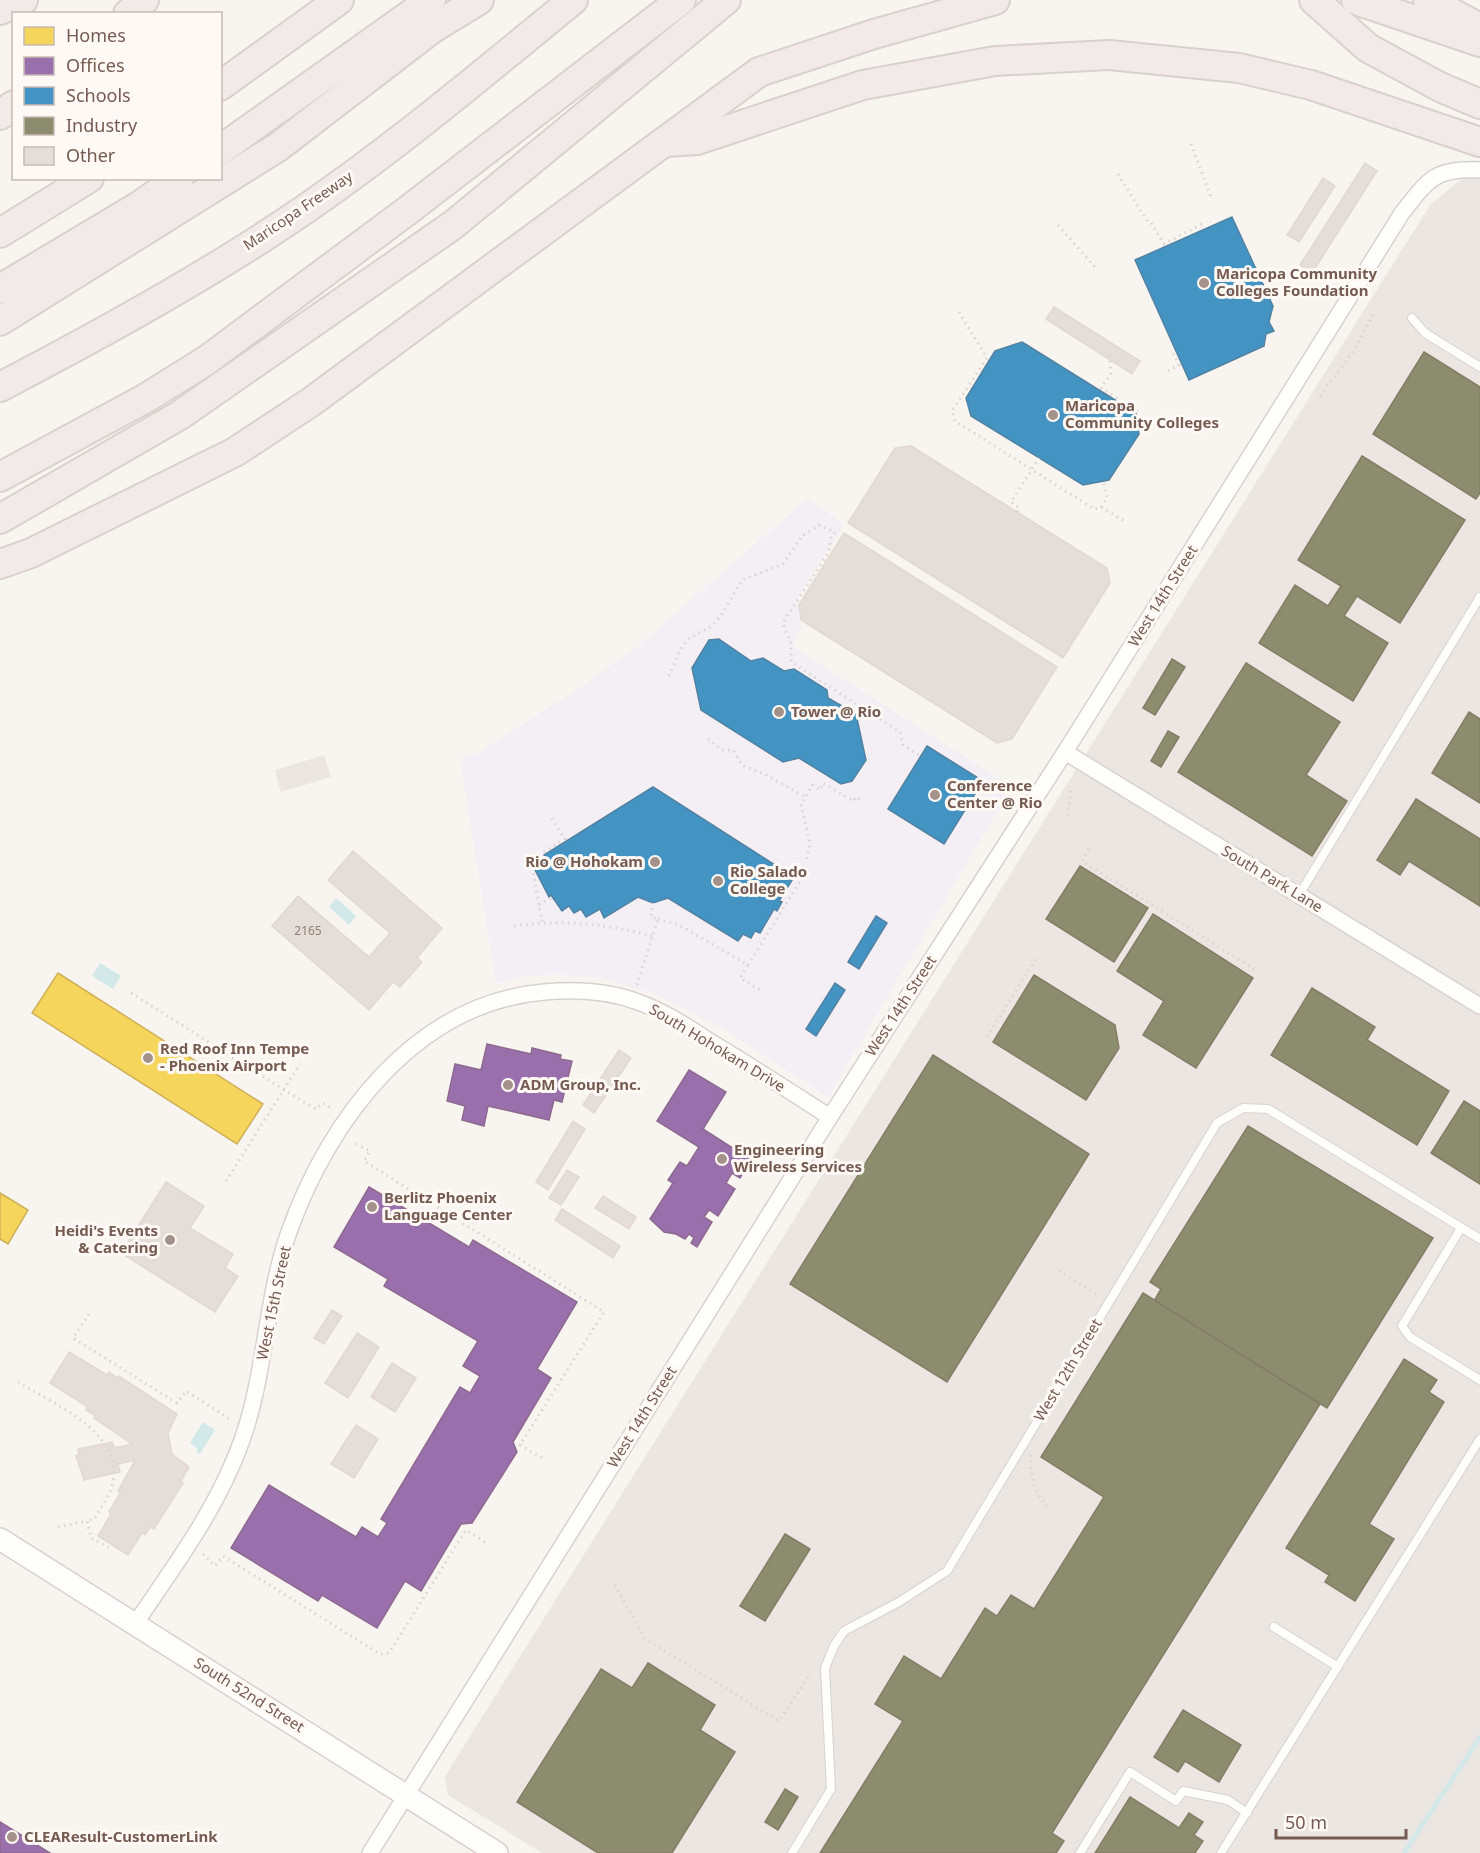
<svg xmlns="http://www.w3.org/2000/svg" width="1480" height="1853" font-family="'Noto Sans',sans-serif">
<style>
.industrial{fill:#ece6e3}
.education{fill:#f4eff5}
.water{fill:#d3e8e8}
.homes{fill:#f6d55c;stroke:#cfb059;stroke-width:1.5}
.offices{fill:#9970ab;stroke:#8e6a90;stroke-width:1.5}
.schools{fill:#4393c3;stroke:#5282a1;stroke-width:1.5}
.industry{fill:#8c8c6e;stroke:#857d66;stroke-width:1.5}
.lines{fill:none;stroke-linecap:round;stroke-linejoin:round}
.stream{stroke:#d3e8e8;stroke-width:5}
.building{fill:#e5ddd8;stroke:#e1d8d3;stroke-width:1.5}
.lane-casing{stroke:#d8d2cf;stroke-width:10}
.street-casing{stroke:#d8d2cf;stroke-width:18}
.secondary-casing{stroke:#d8d0cd;stroke-width:24}
.highway-casing{stroke:#d9d1ce;stroke-width:32}
.path{stroke:#dad4d0;stroke-width:3;stroke-dasharray:1.5 4.5;stroke-linecap:butt}
.lane{stroke:#fefefd;stroke-width:8}
.street{stroke:#fefefd;stroke-width:15}
.secondary{stroke:#fefefd;stroke-width:21}
.highway{stroke:#f1eae8;stroke-width:28}
.poi-dot{fill:#a3918a;stroke:#fef9f4;stroke-width:2}
.labels{text-anchor:middle;stroke-width:6;stroke-linejoin:round;paint-order:stroke}
.number-label{font-size:12px;fill:#937e76}
.street-label{font-size:15px;fill:#755b52;stroke:#fef9f4}
.poi-label{font-size:15px;font-weight:bold;fill:#755b52;stroke:#fef9f4;text-anchor:start}
</style>
<rect width="100%" height="100%" fill="#f8f5f1"/>
<g class="industrial">
<path d="M 1480,177 L 1480,1853 L 542,1853 L 448,1795 L 445,1776 L 1430,205 L 1461,179 Z"/>
<path d="M 324,755 L 331,777 L 281,792 L 275,770 Z"/>
</g>
<path class="education" d="M 808,498 L 844,525 L 797,599 L 801,626 L 792,646 L 1012,787 L 828,1097 L 723,1029 L 658,995 L 600,978 L 556,974 L 513,978 L 496,984 L 460,759 L 476,754 L 578,689 L 637,647 Z"/>
<g class="water">
<path d="M 336,898 L 356,916 L 349,925 L 329,907 Z"/>
<path d="M 100,963 L 121,976 L 113,989 L 92,976 Z"/>
<path d="M 203,1422 L 215,1430 L 200,1454 L 196,1452 L 198,1449 L 190,1443 Z"/>
</g>
<g class="homes">
<path d="M 58,973 L 263,1104 L 237,1144 L 32,1013 Z"/>
<path d="M 0,1193 L 28,1210 L 8,1244 L 0,1239 Z"/>
</g>
<g class="offices">
<path d="M 487,1044 L 531,1054 L 532,1048 L 561,1055 L 560,1059 L 572,1061 L 562,1102 L 554,1100 L 549,1120 L 488,1106 L 484,1126 L 462,1120 L 465,1106 L 447,1101 L 455,1064 L 481,1070 Z"/>
<path d="M 689,1070 L 726,1092 L 703,1129 L 745,1156 L 748,1152 L 754,1155 L 740,1178 L 732,1173 L 726,1183 L 735,1189 L 718,1216 L 709,1210 L 704,1217 L 712,1222 L 697,1247 L 691,1243 L 694,1238 L 689,1234 L 685,1239 L 676,1234 L 664,1232 L 650,1219 L 673,1183 L 668,1180 L 680,1162 L 687,1166 L 699,1147 L 657,1121 Z"/>
<path d="M 369,1187 L 469,1247 L 473,1240 L 577,1302 L 537,1369 L 551,1378 L 513,1442 L 517,1452 L 472,1523 L 461,1524 L 421,1591 L 405,1581 L 377,1628 L 322,1595 L 318,1601 L 231,1548 L 269,1485 L 356,1537 L 362,1527 L 378,1537 L 387,1523 L 381,1519 L 460,1387 L 470,1393 L 480,1376 L 463,1366 L 478,1341 L 384,1286 L 388,1279 L 334,1247 Z"/>
<path d="M 0,1822 L 50,1853 L 0,1853 Z"/>
</g>
<g class="schools">
<path d="M 1232,217 L 1273,306 L 1269,322 L 1274,331 L 1266,334 L 1264,346 L 1189,380 L 1135,260 Z"/>
<path d="M 1022,342 L 1136,413 L 1139,434 L 1109,480 L 1083,485 L 971,416 L 966,398 L 995,351 Z"/>
<path d="M 719,639 L 751,661 L 763,658 L 784,671 L 794,669 L 827,690 L 828,698 L 856,714 L 866,760 L 852,781 L 841,784 L 799,758 L 783,762 L 701,710 L 692,668 L 709,640 Z"/>
<path d="M 927,746 L 983,781 L 944,844 L 888,809 Z"/>
<path d="M 653,787 L 794,877 L 779,901 L 782,902 L 777,911 L 774,909 L 760,933 L 755,931 L 751,938 L 743,934 L 738,941 L 668,898 L 653,903 L 638,897 L 604,918 L 600,909 L 586,917 L 581,909 L 574,913 L 569,906 L 562,911 L 551,895 L 549,897 L 533,866 L 546,858 L 544,855 Z"/>
<path d="M 876,916 L 887,923 L 859,969 L 848,962 Z"/>
<path d="M 835,983 L 845,990 L 816,1036 L 806,1029 Z"/>
</g>
<g class="industry">
<path d="M 1424,352 L 1480,387 L 1480,493 L 1476,499 L 1373,434 Z"/>
<path d="M 1362,456 L 1465,520 L 1400,623 L 1357,596 L 1344,616 L 1388,643 L 1353,701 L 1259,643 L 1295,585 L 1328,606 L 1341,586 L 1298,560 Z"/>
<path d="M 1172,659 L 1185,667 L 1155,715 L 1143,708 Z"/>
<path d="M 1246,663 L 1340,722 L 1306,775 L 1347,801 L 1312,856 L 1178,772 Z"/>
<path d="M 1469,712 L 1480,719 L 1480,803 L 1432,773 Z"/>
<path d="M 1168,731 L 1179,737 L 1161,767 L 1151,761 Z"/>
<path d="M 1416,799 L 1480,839 L 1480,906 L 1409,861 L 1400,875 L 1377,860 Z"/>
<path d="M 1080,866 L 1148,908 L 1114,962 L 1046,919 Z"/>
<path d="M 1153,914 L 1253,978 L 1196,1068 L 1143,1035 L 1164,1001 L 1117,971 Z"/>
<path d="M 1034,975 L 1115,1025 L 1119,1048 L 1086,1100 L 993,1042 Z"/>
<path d="M 1312,988 L 1375,1027 L 1367,1040 L 1449,1091 L 1417,1145 L 1271,1055 Z"/>
<path d="M 933,1055 L 1089,1154 L 947,1382 L 790,1284 Z"/>
<path d="M 1464,1101 L 1480,1111 L 1480,1184 L 1431,1153 Z"/>
<path d="M 1248,1126 L 1433,1238 L 1327,1408 L 1154,1301 L 1161,1289 L 1150,1282 Z"/>
<path d="M 1143,1293 L 1320,1404 L 1052,1833 L 1064,1841 L 1056,1853 L 820,1853 L 903,1721 L 875,1704 L 904,1656 L 941,1679 L 985,1608 L 997,1616 L 1011,1595 L 1034,1609 L 1104,1497 L 1041,1457 Z"/>
<path d="M 1404,1359 L 1437,1380 L 1429,1392 L 1444,1402 L 1369,1524 L 1394,1539 L 1355,1601 L 1325,1582 L 1329,1575 L 1286,1548 Z"/>
<path d="M 785,1534 L 810,1549 L 765,1621 L 740,1606 Z"/>
<path d="M 648,1663 L 715,1705 L 700,1730 L 735,1752 L 672,1853 L 598,1853 L 517,1802 L 601,1669 L 632,1688 Z"/>
<path d="M 1183,1710 L 1241,1745 L 1219,1782 L 1185,1761 L 1178,1772 L 1154,1757 Z"/>
<path d="M 785,1789 L 798,1797 L 778,1830 L 765,1822 Z"/>
<path d="M 1130,1797 L 1179,1828 L 1189,1813 L 1203,1822 L 1194,1835 L 1203,1841 L 1195,1853 L 1095,1853 Z"/>
</g>
<g class="lines">
<path class="stream" d="M 1404,1853 L 1480,1737"/>
</g>
<g class="building">
<path d="M 1365,163 L 1377,171 L 1312,273 L 1300,265 Z"/>
<path d="M 1323,178 L 1335,186 L 1299,242 L 1287,235 Z"/>
<path d="M 1054,307 L 1140,361 L 1132,374 L 1046,319 Z"/>
<path d="M 911,446 L 1107,568 L 1110,583 L 1063,658 L 848,523 L 895,448 Z"/>
<path d="M 844,533 L 1057,667 L 1012,739 L 997,743 L 801,620 L 799,605 Z"/>
<path d="M 353,851 L 442,928 L 417,958 L 422,962 L 400,987 L 393,982 L 369,1010 L 272,926 L 298,896 L 369,957 L 390,933 L 328,880 Z"/>
<path d="M 619,1050 L 631,1058 L 594,1113 L 583,1105 Z"/>
<path d="M 573,1121 L 585,1129 L 548,1190 L 536,1182 Z"/>
<path d="M 567,1170 L 579,1177 L 561,1205 L 549,1198 Z"/>
<path d="M 166,1182 L 204,1206 L 190,1228 L 233,1254 L 225,1268 L 238,1276 L 215,1312 L 121,1253 Z"/>
<path d="M 603,1196 L 636,1217 L 629,1229 L 595,1208 Z"/>
<path d="M 562,1209 L 620,1246 L 613,1258 L 555,1220 Z"/>
<path d="M 332,1310 L 342,1316 L 324,1344 L 314,1338 Z"/>
<path d="M 357,1333 L 379,1347 L 348,1398 L 325,1383 Z"/>
<path d="M 69,1352 L 107,1375 L 109,1372 L 118,1378 L 119,1376 L 177,1414 L 168,1433 L 172,1454 L 189,1467 L 181,1481 L 183,1483 L 154,1529 L 150,1527 L 145,1535 L 142,1533 L 128,1555 L 98,1536 L 111,1514 L 109,1512 L 121,1492 L 118,1491 L 135,1460 L 118,1464 L 120,1472 L 84,1480 L 76,1456 L 79,1455 L 78,1449 L 112,1442 L 115,1448 L 132,1444 L 94,1418 L 96,1416 L 86,1410 L 88,1407 L 50,1383 Z"/>
<path d="M 392,1363 L 416,1378 L 395,1412 L 371,1397 Z"/>
<path d="M 356,1425 L 378,1439 L 354,1478 L 331,1464 Z"/>
</g>
<g class="lines">
<defs>
<g id="lane">
<path d="M 1412,318 L 1425,333 L 1480,367"/>
<path d="M 1299,895 L 1480,597"/>
<path d="M 1461,1228 L 1402,1326 L 1410,1337 L 1480,1380"/>
<path d="M 1274,1627 L 1338,1667"/>
<path d="M 792,1853 L 831,1789 L 825,1668 L 834,1646 L 844,1631 L 899,1602 L 947,1571 L 1217,1123 L 1243,1108 L 1268,1109 L 1480,1239"/>
<path d="M 1080,1853 L 1130,1772 L 1176,1801 L 1183,1791 L 1228,1800 L 1247,1813"/>
<path d="M 1221,1853 L 1480,1439"/>
</g>
<g id="street">
<path d="M 1065,752 L 1480,1006"/>
<path d="M 135,1624 C 175,1565 218,1508 242,1440 C 266,1373 265,1300 289,1232 C 329,1119 416,1003 544,992 C 576,989 607,990 638,1002 C 664,1011 688,1027 711,1042 C 751,1066 791,1092 830,1117"/>
<path d="M 370,1853 L 830,1117 L 1065,752 L 1402,213 C 1429,179 1434,168 1480,170"/>
</g>
<path id="secondary" d="M 0,1539 L 497,1853"/>
<g id="highway">
<path d="M 1314,0 L 1368,48 L 1440,87 L 1480,104"/>
<path d="M 1356,0 L 1480,42"/>
<path d="M 1428,0 L 1476,26"/>
<path d="M 0,10 L 23,0"/>
<path d="M 128,14 L 144,0"/>
<path d="M 220,86 L 339,0"/>
<path d="M 0,115 L 14,105"/>
<path d="M 667,142 L 697,140 L 863,85 L 995,61 L 1109,55 L 1239,68 L 1311,85 L 1480,142"/>
<path d="M 220,150 L 431,0"/>
<path d="M 0,233 L 89,178"/>
<path d="M 0,289 L 139,206 L 179,178"/>
<path d="M 0,321 L 278,147 L 433,28 L 479,0"/>
<path d="M 0,387 C 92,339 184,289 271,232 C 377,163 475,80 573,0"/>
<path d="M 0,477 L 146,398 L 207,360 L 407,211 L 681,0"/>
<path d="M 0,519 L 180,415 L 453,225 L 726,0"/>
<path d="M 0,564 L 31,553 L 235,452 L 311,402 L 759,72 L 874,34 L 995,0"/>
</g>
</defs>
<use href="#lane" class="lane-casing"/>
<use href="#street" class="street-casing"/>
<use href="#secondary" class="secondary-casing"/>
<use href="#highway" class="highway-casing"/>
<g class="path">
<path d="M 1191,144 L 1211,197"/>
<path d="M 1118,174 L 1149,224"/>
<path d="M 1151,223 L 1164,244 L 1202,224"/>
<path d="M 1058,225 L 1095,267"/>
<path d="M 959,312 L 987,358 L 952,411 L 955,421 L 1094,509 L 1101,507 L 1126,522"/>
<path d="M 1109,355 L 1111,374 L 1101,388 L 1140,413"/>
<path d="M 1168,371 L 1179,365 L 1173,353"/>
<path d="M 1320,396 L 1355,349 L 1374,313"/>
<path d="M 1101,507 L 1107,498 L 1103,481"/>
<path d="M 1017,512 L 1019,508 L 1011,502 L 1039,458"/>
<path d="M 669,676 L 680,650 L 688,639 L 712,626 L 721,616 L 742,580 L 783,564 L 802,536 L 819,525 L 835,532 L 831,538 L 829,552 L 784,621 L 784,628 L 791,642 L 791,662 L 900,732 L 903,745 L 920,756"/>
<path d="M 708,739 L 722,750 L 733,750 L 743,766 L 765,774 L 805,797"/>
<path d="M 1068,816 L 1071,787"/>
<path d="M 1089,849 L 1082,861 L 1257,971"/>
<path d="M 807,859 L 810,844 L 801,805 L 812,785 L 820,790 L 823,783 L 853,801 L 856,797 L 861,800"/>
<path d="M 539,905 L 553,897"/>
<path d="M 658,919 L 679,925 L 748,965 L 740,978 L 762,991"/>
<path d="M 542,922 L 531,860 L 565,839 L 550,816"/>
<path d="M 514,926 C 567,919 602,924 653,936"/>
<path d="M 748,965 L 806,872"/>
<path d="M 637,985 L 658,919 L 651,917 L 653,903"/>
<path d="M 131,993 L 305,1103 L 316,1109 L 323,1103 L 333,1109"/>
<path d="M 987,1037 L 1037,957"/>
<path d="M 356,1144 L 370,1151 L 364,1161 L 604,1312 L 520,1445 L 542,1458"/>
<path d="M 226,1181 L 300,1064"/>
<path d="M 1059,1271 L 1100,1296"/>
<path d="M 89,1314 L 73,1338 L 177,1403 L 186,1391 L 231,1420"/>
<path d="M 18,1382 C 53,1404 127,1433 112,1486 C 109,1497 100,1508 95,1518 L 87,1521"/>
<path d="M 1031,1455 C 1030,1477 1035,1494 1050,1510"/>
<path d="M 58,1527 L 87,1521 L 91,1538 L 110,1548"/>
<path d="M 203,1554 L 215,1566 L 223,1556 L 380,1654 L 389,1653 L 466,1530 L 488,1544"/>
<path d="M 615,1585 L 645,1639 L 779,1721 L 809,1676"/>
</g>
<use href="#lane" class="lane"/>
<use href="#street" class="street"/>
<use href="#secondary" class="secondary"/>
<use href="#highway" class="highway"/>
</g>
<g class="poi-dot">
<circle cx="1204" cy="283" r="6"/>
<circle cx="1053" cy="415" r="6"/>
<circle cx="779" cy="712" r="6"/>
<circle cx="935" cy="795" r="6"/>
<circle cx="655" cy="862" r="6"/>
<circle cx="718" cy="881" r="6"/>
<circle cx="148" cy="1058" r="6"/>
<circle cx="508" cy="1085" r="6"/>
<circle cx="722" cy="1159" r="6"/>
<circle cx="372" cy="1207" r="6"/>
<circle cx="170" cy="1240" r="6"/>
<circle cx="12" cy="1837" r="6"/>
</g>
<g class="labels">
<g class="number-label">
<text x="308" y="935">2165</text>
</g>
<g class="street-label">
<text transform="translate(298 211) rotate(-34)" y="5">Maricopa Freeway</text>
<text transform="translate(1163 596) rotate(-58)" y="5">West 14th Street</text>
<text transform="translate(1272 879) rotate(31)" y="5">South Park Lane</text>
<text transform="translate(901 1006) rotate(-57)" y="5">West 14th Street</text>
<text transform="translate(717 1048) rotate(31)" y="5">South Hohokam Drive</text>
<text transform="translate(274 1303) rotate(-78)" y="5">West 15th Street</text>
<text transform="translate(1068 1370) rotate(-59)" y="5">West 12th Street</text>
<text transform="translate(642 1417) rotate(-58)" y="5">West 14th Street</text>
<text transform="translate(249 1695) rotate(32)" y="5">South 52nd Street</text>
</g>
<g class="poi-label">
<text x="1216" y="279">Maricopa Community<tspan x="1216" dy="17">Colleges Foundation</tspan></text>
<text x="1065" y="411">Maricopa<tspan x="1065" dy="17">Community Colleges</tspan></text>
<text x="791" y="717">Tower @ Rio</text>
<text x="947" y="791">Conference<tspan x="947" dy="17">Center @ Rio</tspan></text>
<text x="643" y="867" text-anchor="end">Rio @ Hohokam</text>
<text x="730" y="877">Rio Salado<tspan x="730" dy="17">College</tspan></text>
<text x="160" y="1054">Red Roof Inn Tempe<tspan x="160" dy="17">- Phoenix Airport</tspan></text>
<text x="520" y="1090">ADM Group, Inc.</text>
<text x="734" y="1155">Engineering<tspan x="734" dy="17">Wireless Services</tspan></text>
<text x="384" y="1203">Berlitz Phoenix<tspan x="384" dy="17">Language Center</tspan></text>
<text x="158" y="1236" text-anchor="end">Heidi's Events<tspan x="158" dy="17">&amp; Catering</tspan></text>
<text x="24" y="1842">CLEAResult-CustomerLink</text>
</g>
</g>
<rect x="12" y="12" width="210" height="168" fill="#fef9f4" stroke="#c7bab3" stroke-width="1.5"/>
<rect x="24" y="27" width="30" height="18" fill="#f6d55c" stroke="#c7bab3" stroke-width="1.5"/>
<text x="66" y="42" font-size="18" fill="#755b52">Homes</text>
<rect x="24" y="57" width="30" height="18" fill="#9970ab" stroke="#c7bab3" stroke-width="1.5"/>
<text x="66" y="72" font-size="18" fill="#755b52">Offices</text>
<rect x="24" y="87" width="30" height="18" fill="#4393c3" stroke="#c7bab3" stroke-width="1.5"/>
<text x="66" y="102" font-size="18" fill="#755b52">Schools</text>
<rect x="24" y="117" width="30" height="18" fill="#8c8c6e" stroke="#c7bab3" stroke-width="1.5"/>
<text x="66" y="132" font-size="18" fill="#755b52">Industry</text>
<rect x="24" y="147" width="30" height="18" fill="#e5ddd8" stroke="#c7bab3" stroke-width="1.5"/>
<text x="66" y="162" font-size="18" fill="#755b52">Other</text>
<path d="M1276 1829v9h130v-9" fill="none" stroke="#755b52" stroke-width="3"/>
<text x="1285" y="1829" font-size="18" fill="#755b52" stroke="#fef9f4" stroke-width="4.5" paint-order="stroke">50 m</text>
</svg>
